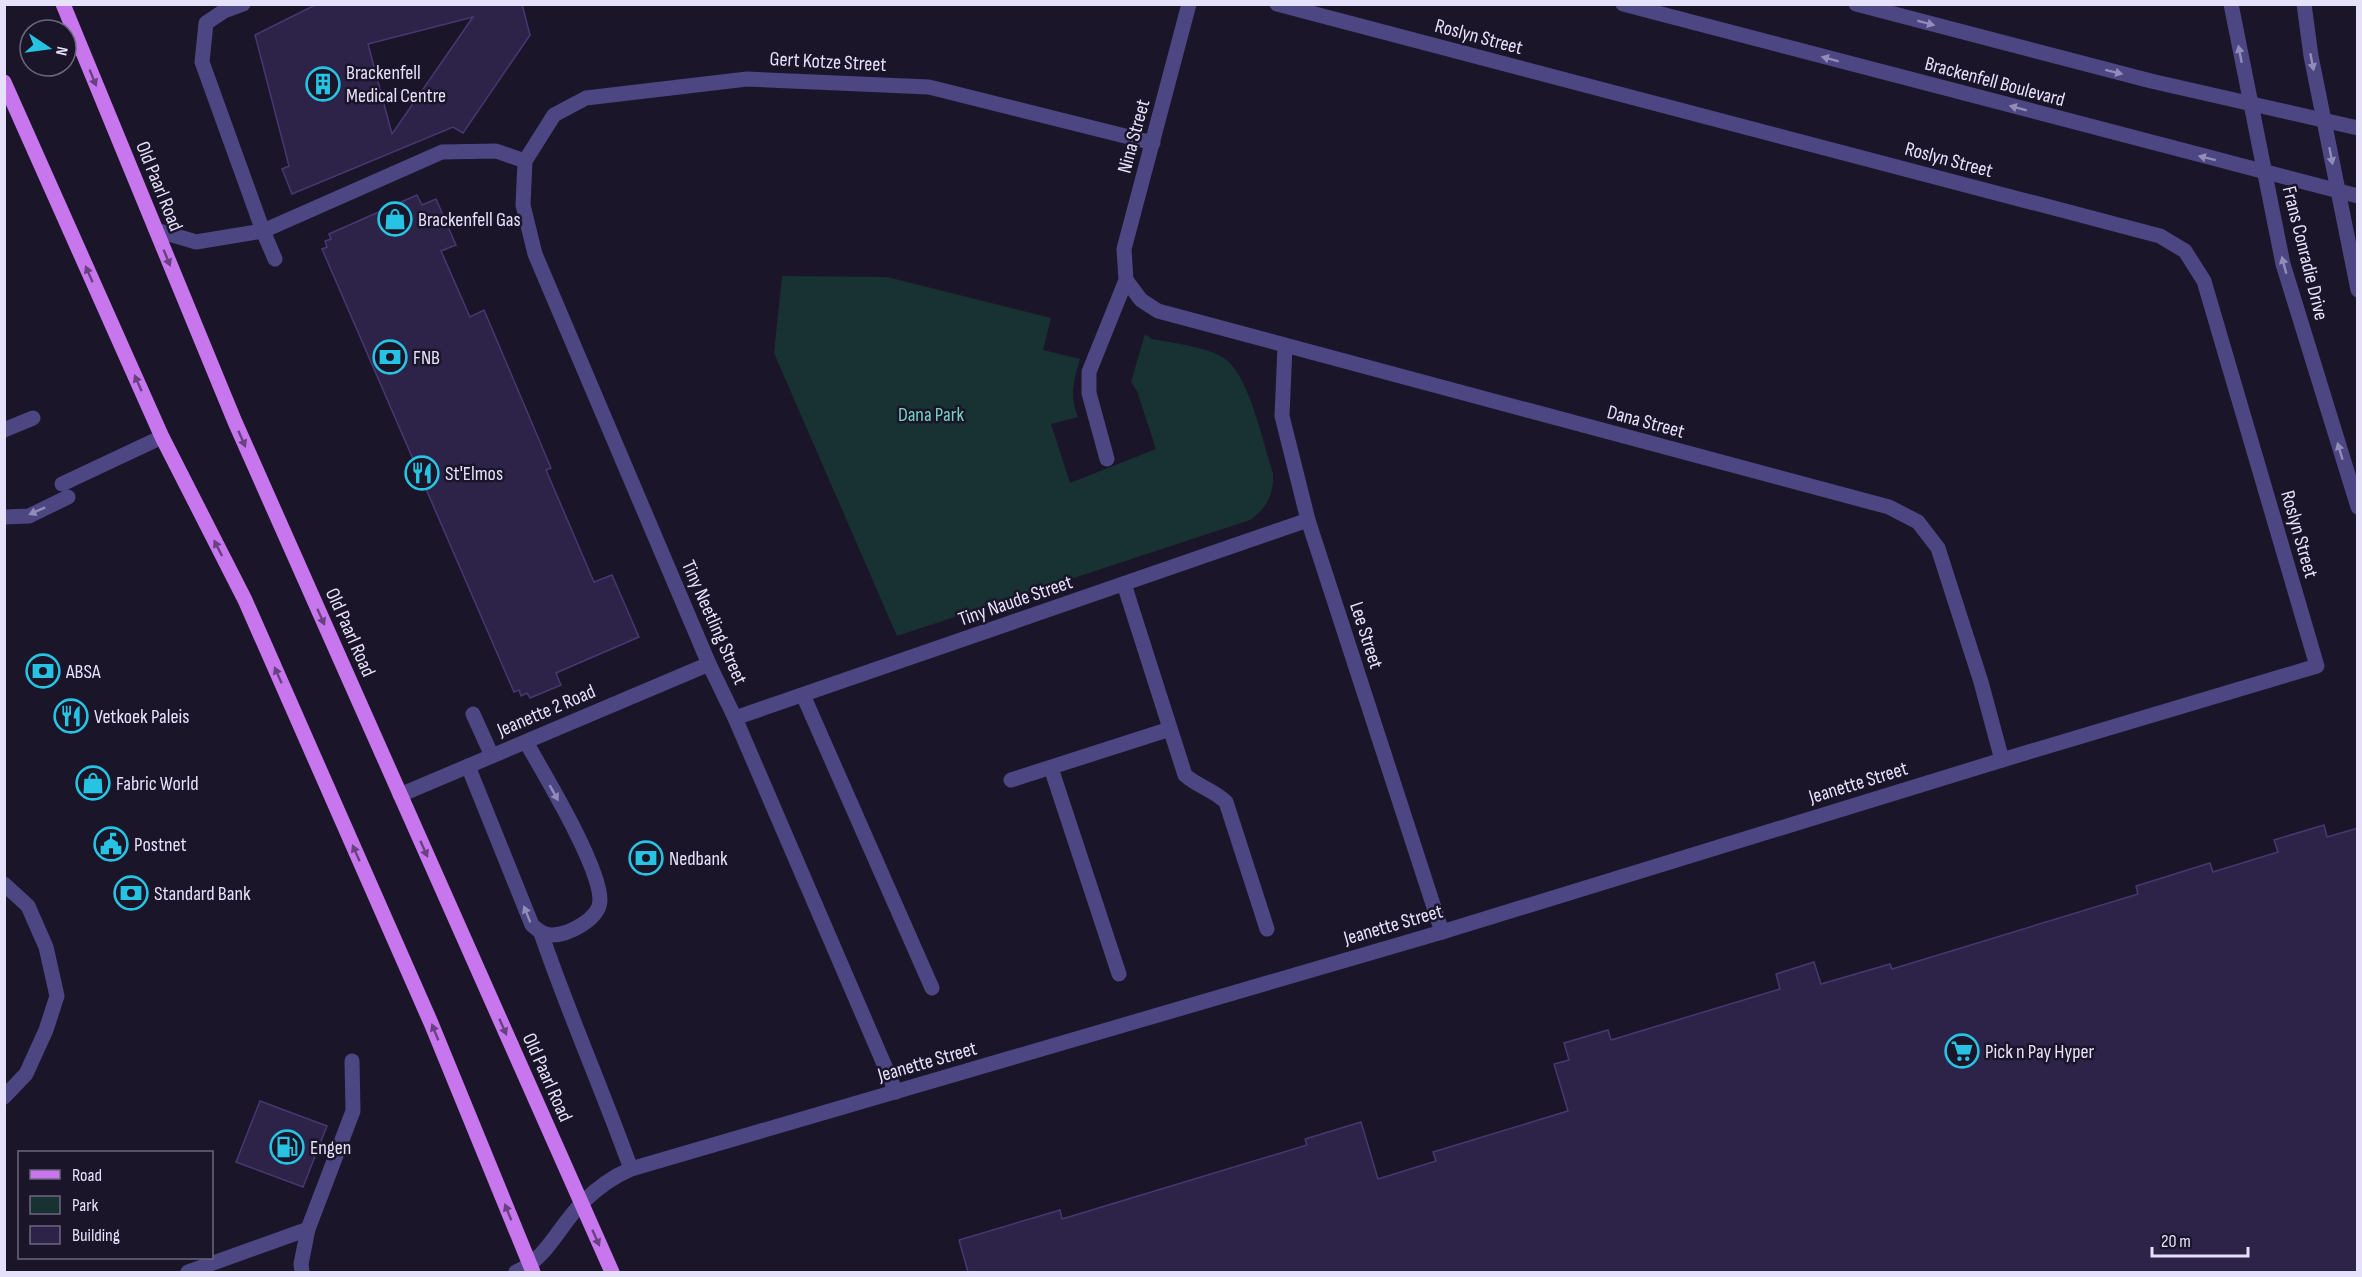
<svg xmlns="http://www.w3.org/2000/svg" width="2362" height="1277" font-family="'Sofia Sans Condensed',sans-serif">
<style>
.green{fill:#183233}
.building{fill:#2d2348;stroke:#473871;stroke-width:1.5;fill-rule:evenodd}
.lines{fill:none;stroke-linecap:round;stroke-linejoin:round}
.minor{stroke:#4c4682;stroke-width:15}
.major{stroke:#c876ed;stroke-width:15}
.oneway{fill:#918cb8}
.oneway2{fill:#684181}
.labels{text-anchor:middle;stroke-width:5;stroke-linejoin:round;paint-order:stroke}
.street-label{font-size:20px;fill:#e6e1fb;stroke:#1a1529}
.poi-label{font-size:20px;fill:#e6e1fb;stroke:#1a1529;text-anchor:start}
.park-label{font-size:20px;fill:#75d3c2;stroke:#1a1529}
</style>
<rect width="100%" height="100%" fill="#1a1529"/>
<path class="green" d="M 782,276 L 887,277 L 1051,318 L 1043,350 L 1080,359 C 1074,380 1069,395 1078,417 L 1051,424 L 1070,483 L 1156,449 L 1137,391 L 1131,382 L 1145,334 L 1152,339 C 1173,343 1207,347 1224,358 C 1249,374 1263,444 1273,473 C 1274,494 1267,508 1250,520 L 897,636 L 774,353 Z"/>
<g class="building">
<path d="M 317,4 L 522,4 L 530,35 L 463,133 L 453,127 L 292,194 L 282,169 L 289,166 L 255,35 ZM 473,17 L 392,134 L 368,44 Z"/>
<path d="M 417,195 L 422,205 L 436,199 L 456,245 L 441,251 L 470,317 L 484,310 L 551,468 L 546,470 L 594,582 L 612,575 L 639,637 L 556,673 L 561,685 L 530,698 L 527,693 L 521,696 L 519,690 L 514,692 L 322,249 L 327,247 L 325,241 L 331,239 L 329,234 Z"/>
<path d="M 2324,825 L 2327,837 L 2358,828 L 2358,1272 L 968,1272 L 959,1240 L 1060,1210 L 1062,1219 L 1307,1145 L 1305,1139 L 1361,1122 L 1378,1179 L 1436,1161 L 1433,1152 L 1568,1111 L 1554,1064 L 1569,1060 L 1564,1043 L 1608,1030 L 1611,1040 L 1780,989 L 1776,974 L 1814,962 L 1821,984 L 1890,964 L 1892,969 L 2138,894 L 2136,886 L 2210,863 L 2213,872 L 2278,852 L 2274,840 Z"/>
<path d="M 260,1101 L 327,1126 L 303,1187 L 236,1162 Z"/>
</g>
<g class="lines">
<g class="minor">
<path d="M 243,4 L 224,11 L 206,23 L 202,62 L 263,231 L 275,259"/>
<path d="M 1623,4 L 2358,196"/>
<path d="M 1856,4 L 2151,81 L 2358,128"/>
<path d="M 2231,4 L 2283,264 L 2358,507"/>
<path d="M 2304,4 L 2311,56 L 2358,290"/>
<path d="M 156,230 L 196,242 L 263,231 L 442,152 L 496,151 L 525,161"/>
<path d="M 1126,280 L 1141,300 L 1158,311 L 1889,507 L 1918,522 L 1938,548 L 1981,682 L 2002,760"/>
<path d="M 1285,346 L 1282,416 L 1308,520 L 1442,932"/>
<path d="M 4,430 L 33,418"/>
<path d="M 1107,459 L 1089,393 L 1089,372 L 1126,280 L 1124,249 L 1189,4"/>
<path d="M 62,484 L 162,437"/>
<path d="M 4,517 L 29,516 L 68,497"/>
<path d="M 1124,584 L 1185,775 C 1197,786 1214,790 1226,802 L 1267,929"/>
<path d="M 803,695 L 932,988"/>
<path d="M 473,714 L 492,756"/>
<path d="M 735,718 L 1308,520"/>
<path d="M 468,766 L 532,925 C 538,930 543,935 552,935 C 568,935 600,919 600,900 C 600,866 544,774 526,742"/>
<path d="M 1051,768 L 1119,974"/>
<path d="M 1011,780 L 1170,729"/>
<path d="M 400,795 L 709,664"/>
<path d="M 4,884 L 28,906 L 46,947 L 57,996 L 46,1030 L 26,1074 L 4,1097"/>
<path d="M 541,933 C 568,1012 602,1089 631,1169"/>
<path d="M 896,1092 L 735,718 L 709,664 L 535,254 L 523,205 L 525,161 L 554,115 L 586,98 L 747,79 L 929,87 L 1153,143"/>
<path d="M 188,1272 L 308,1229"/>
<path d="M 302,1272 L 301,1264 L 308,1229 L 353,1111 L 352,1061"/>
<path d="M 516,1272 C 546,1260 559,1226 582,1203 C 597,1188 612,1177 631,1169 L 1442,932 L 2002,760 L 2317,666 L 2204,281 L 2185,251 L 2160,236 L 1277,4"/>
</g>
<g class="major">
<path d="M 63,4 L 235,422 L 612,1272"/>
<path d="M 4,82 L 162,437 L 245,600 L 431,1023 L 533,1272"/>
</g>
</g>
<defs><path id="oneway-solid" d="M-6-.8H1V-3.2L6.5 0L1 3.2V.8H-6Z" transform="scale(1.5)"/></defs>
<g class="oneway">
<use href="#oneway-solid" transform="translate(1926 23) rotate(15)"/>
<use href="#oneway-solid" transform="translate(2240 54) rotate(-101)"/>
<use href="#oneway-solid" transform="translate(1830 59) rotate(-165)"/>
<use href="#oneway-solid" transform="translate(2312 62) rotate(79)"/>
<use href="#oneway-solid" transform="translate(2114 72) rotate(14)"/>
<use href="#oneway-solid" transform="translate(2018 108) rotate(-165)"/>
<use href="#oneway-solid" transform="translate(2331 156) rotate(79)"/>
<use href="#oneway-solid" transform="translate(2207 158) rotate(-166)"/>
<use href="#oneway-solid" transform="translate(2284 265) rotate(-105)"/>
<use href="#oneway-solid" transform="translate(2340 451) rotate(-107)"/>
<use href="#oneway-solid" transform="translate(37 511) rotate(156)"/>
<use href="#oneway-solid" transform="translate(554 793) rotate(61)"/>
<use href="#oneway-solid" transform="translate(527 914) rotate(-112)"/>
</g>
<g class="oneway2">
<use href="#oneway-solid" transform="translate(93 78) rotate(68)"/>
<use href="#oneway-solid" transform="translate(167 258) rotate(68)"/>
<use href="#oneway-solid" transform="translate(89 274) rotate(-114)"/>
<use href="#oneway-solid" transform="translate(138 383) rotate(-114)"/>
<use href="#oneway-solid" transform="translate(242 439) rotate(66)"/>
<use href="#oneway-solid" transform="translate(218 548) rotate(-117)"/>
<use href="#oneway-solid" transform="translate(321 617) rotate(66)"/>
<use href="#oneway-solid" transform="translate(278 675) rotate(-114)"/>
<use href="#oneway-solid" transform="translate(424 849) rotate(66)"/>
<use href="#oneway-solid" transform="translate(356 853) rotate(-114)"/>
<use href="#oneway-solid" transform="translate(503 1027) rotate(66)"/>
<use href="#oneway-solid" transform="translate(435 1032) rotate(-112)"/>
<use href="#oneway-solid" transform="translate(508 1212) rotate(-112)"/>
<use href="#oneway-solid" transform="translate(596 1238) rotate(66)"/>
</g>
<defs>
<symbol id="building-ring" viewBox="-11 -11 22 22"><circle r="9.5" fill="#1a1529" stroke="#26c4e2" stroke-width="1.5"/><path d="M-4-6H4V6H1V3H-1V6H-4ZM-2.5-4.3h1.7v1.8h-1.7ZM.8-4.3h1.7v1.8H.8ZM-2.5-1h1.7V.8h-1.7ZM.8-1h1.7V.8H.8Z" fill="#26c4e2"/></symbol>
<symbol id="shop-ring" viewBox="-11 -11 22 22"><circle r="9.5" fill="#1a1529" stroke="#26c4e2" stroke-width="1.5"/><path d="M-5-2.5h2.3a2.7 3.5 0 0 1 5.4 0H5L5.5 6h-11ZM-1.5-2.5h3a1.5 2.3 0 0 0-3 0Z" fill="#26c4e2"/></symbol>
<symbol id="bank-ring" viewBox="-11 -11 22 22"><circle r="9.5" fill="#1a1529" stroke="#26c4e2" stroke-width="1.5"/><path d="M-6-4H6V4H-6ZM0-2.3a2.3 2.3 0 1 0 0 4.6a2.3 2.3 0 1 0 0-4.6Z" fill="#26c4e2"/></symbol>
<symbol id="restaurant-ring" viewBox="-11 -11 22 22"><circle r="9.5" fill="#1a1529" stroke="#26c4e2" stroke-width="1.5"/><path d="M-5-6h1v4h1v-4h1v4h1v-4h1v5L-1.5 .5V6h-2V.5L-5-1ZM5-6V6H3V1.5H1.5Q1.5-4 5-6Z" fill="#26c4e2"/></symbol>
<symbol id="civic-ring" viewBox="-11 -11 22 22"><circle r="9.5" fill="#1a1529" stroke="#26c4e2" stroke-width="1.5"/><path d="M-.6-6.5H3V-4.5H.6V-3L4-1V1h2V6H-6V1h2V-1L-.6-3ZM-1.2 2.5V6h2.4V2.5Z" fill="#26c4e2"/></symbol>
<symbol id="supermarket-ring" viewBox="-11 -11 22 22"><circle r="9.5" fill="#1a1529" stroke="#26c4e2" stroke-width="1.5"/><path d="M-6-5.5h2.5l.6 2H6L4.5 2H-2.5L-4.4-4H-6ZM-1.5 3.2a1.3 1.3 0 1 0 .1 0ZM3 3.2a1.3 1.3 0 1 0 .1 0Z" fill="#26c4e2"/></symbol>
<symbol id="fuel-ring" viewBox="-11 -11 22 22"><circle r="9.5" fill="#1a1529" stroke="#26c4e2" stroke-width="1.5"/><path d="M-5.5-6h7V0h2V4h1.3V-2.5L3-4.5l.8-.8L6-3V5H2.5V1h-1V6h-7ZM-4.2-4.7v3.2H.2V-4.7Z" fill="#26c4e2"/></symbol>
</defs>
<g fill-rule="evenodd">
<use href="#building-ring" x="304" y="65" width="38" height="38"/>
<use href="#shop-ring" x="376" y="200" width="38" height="38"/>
<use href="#bank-ring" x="371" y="338" width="38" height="38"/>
<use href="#restaurant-ring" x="403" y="454" width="38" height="38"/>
<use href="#bank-ring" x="24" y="652" width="38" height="38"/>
<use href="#restaurant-ring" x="52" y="697" width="38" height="38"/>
<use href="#shop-ring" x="74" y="764" width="38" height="38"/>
<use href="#civic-ring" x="92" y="825" width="38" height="38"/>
<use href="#bank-ring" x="627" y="839" width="38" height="38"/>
<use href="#bank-ring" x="112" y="874" width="38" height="38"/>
<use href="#supermarket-ring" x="1943" y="1032" width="38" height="38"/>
<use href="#fuel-ring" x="268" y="1128" width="38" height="38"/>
</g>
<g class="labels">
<g class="street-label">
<text transform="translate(1479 36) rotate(15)" y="7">Roslyn Street</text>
<text transform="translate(828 61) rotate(3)" y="7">Gert Kotze Street</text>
<text transform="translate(1995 81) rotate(15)" y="7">Brackenfell Boulevard</text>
<text transform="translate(1133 136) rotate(-75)" y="7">Nina Street</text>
<text transform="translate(1949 159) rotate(15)" y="7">Roslyn Street</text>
<text transform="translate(160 186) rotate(68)" y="7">Old Paarl Road</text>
<text transform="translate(2306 253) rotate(76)" y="7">Frans Conradie Drive</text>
<text transform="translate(1646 421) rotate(15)" y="7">Dana Street</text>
<text transform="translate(2300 534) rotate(74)" y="7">Roslyn Street</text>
<text transform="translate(1015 600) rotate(-19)" y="7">Tiny Naude Street</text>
<text transform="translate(715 622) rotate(66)" y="7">Tiny Neetling Street</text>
<text transform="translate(351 632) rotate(66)" y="7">Old Paarl Road</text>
<text transform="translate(1367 635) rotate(72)" y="7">Lee Street</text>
<text transform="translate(546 710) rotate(-23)" y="7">Jeanette 2 Road</text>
<text transform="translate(1858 782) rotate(-17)" y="7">Jeanette Street</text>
<text transform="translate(1393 924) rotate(-16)" y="7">Jeanette Street</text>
<text transform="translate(927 1061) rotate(-16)" y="7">Jeanette Street</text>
<text transform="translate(548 1077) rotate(66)" y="7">Old Paarl Road</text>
</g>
<g class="poi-label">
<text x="346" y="79">Brackenfell<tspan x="346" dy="23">Medical Centre</tspan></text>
<text x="418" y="226">Brackenfell Gas</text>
<text x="413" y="364">FNB</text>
<text x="445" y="480">St'Elmos</text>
<text x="66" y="678">ABSA</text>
<text x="94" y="723">Vetkoek Paleis</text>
<text x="116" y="790">Fabric World</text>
<text x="134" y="851">Postnet</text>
<text x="669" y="865">Nedbank</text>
<text x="154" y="900">Standard Bank</text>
<text x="1985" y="1058">Pick n Pay Hyper</text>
<text x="310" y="1154">Engen</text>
</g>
<g class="park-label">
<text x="931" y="421">Dana Park</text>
</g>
</g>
<rect width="2362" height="1277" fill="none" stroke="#e6e1fb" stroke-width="12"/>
<rect x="18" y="1151" width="195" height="108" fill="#1a1529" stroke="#6c677d" stroke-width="1.5"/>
<rect x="30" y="1170" width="30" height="9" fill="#c876ed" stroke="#6c677d" stroke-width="1.5"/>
<text x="72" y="1181" font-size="18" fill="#e6e1fb">Road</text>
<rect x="30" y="1196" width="30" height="18" fill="#183233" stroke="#6c677d" stroke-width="1.5"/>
<text x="72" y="1211" font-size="18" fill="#e6e1fb">Park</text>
<rect x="30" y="1226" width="30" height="18" fill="#2d2348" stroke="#6c677d" stroke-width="1.5"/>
<text x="72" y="1241" font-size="18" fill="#e6e1fb">Building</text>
<g transform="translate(48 48) rotate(103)"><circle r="28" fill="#1a1529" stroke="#6c677d" stroke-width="1.5"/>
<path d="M0-4.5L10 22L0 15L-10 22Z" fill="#26c4e2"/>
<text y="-9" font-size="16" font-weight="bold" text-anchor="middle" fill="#e6e1fb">N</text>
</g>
<path d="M2152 1247v9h96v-9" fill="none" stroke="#e6e1fb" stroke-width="3"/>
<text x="2161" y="1247" font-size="18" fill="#e6e1fb" stroke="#1a1529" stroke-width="4.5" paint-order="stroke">20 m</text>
</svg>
